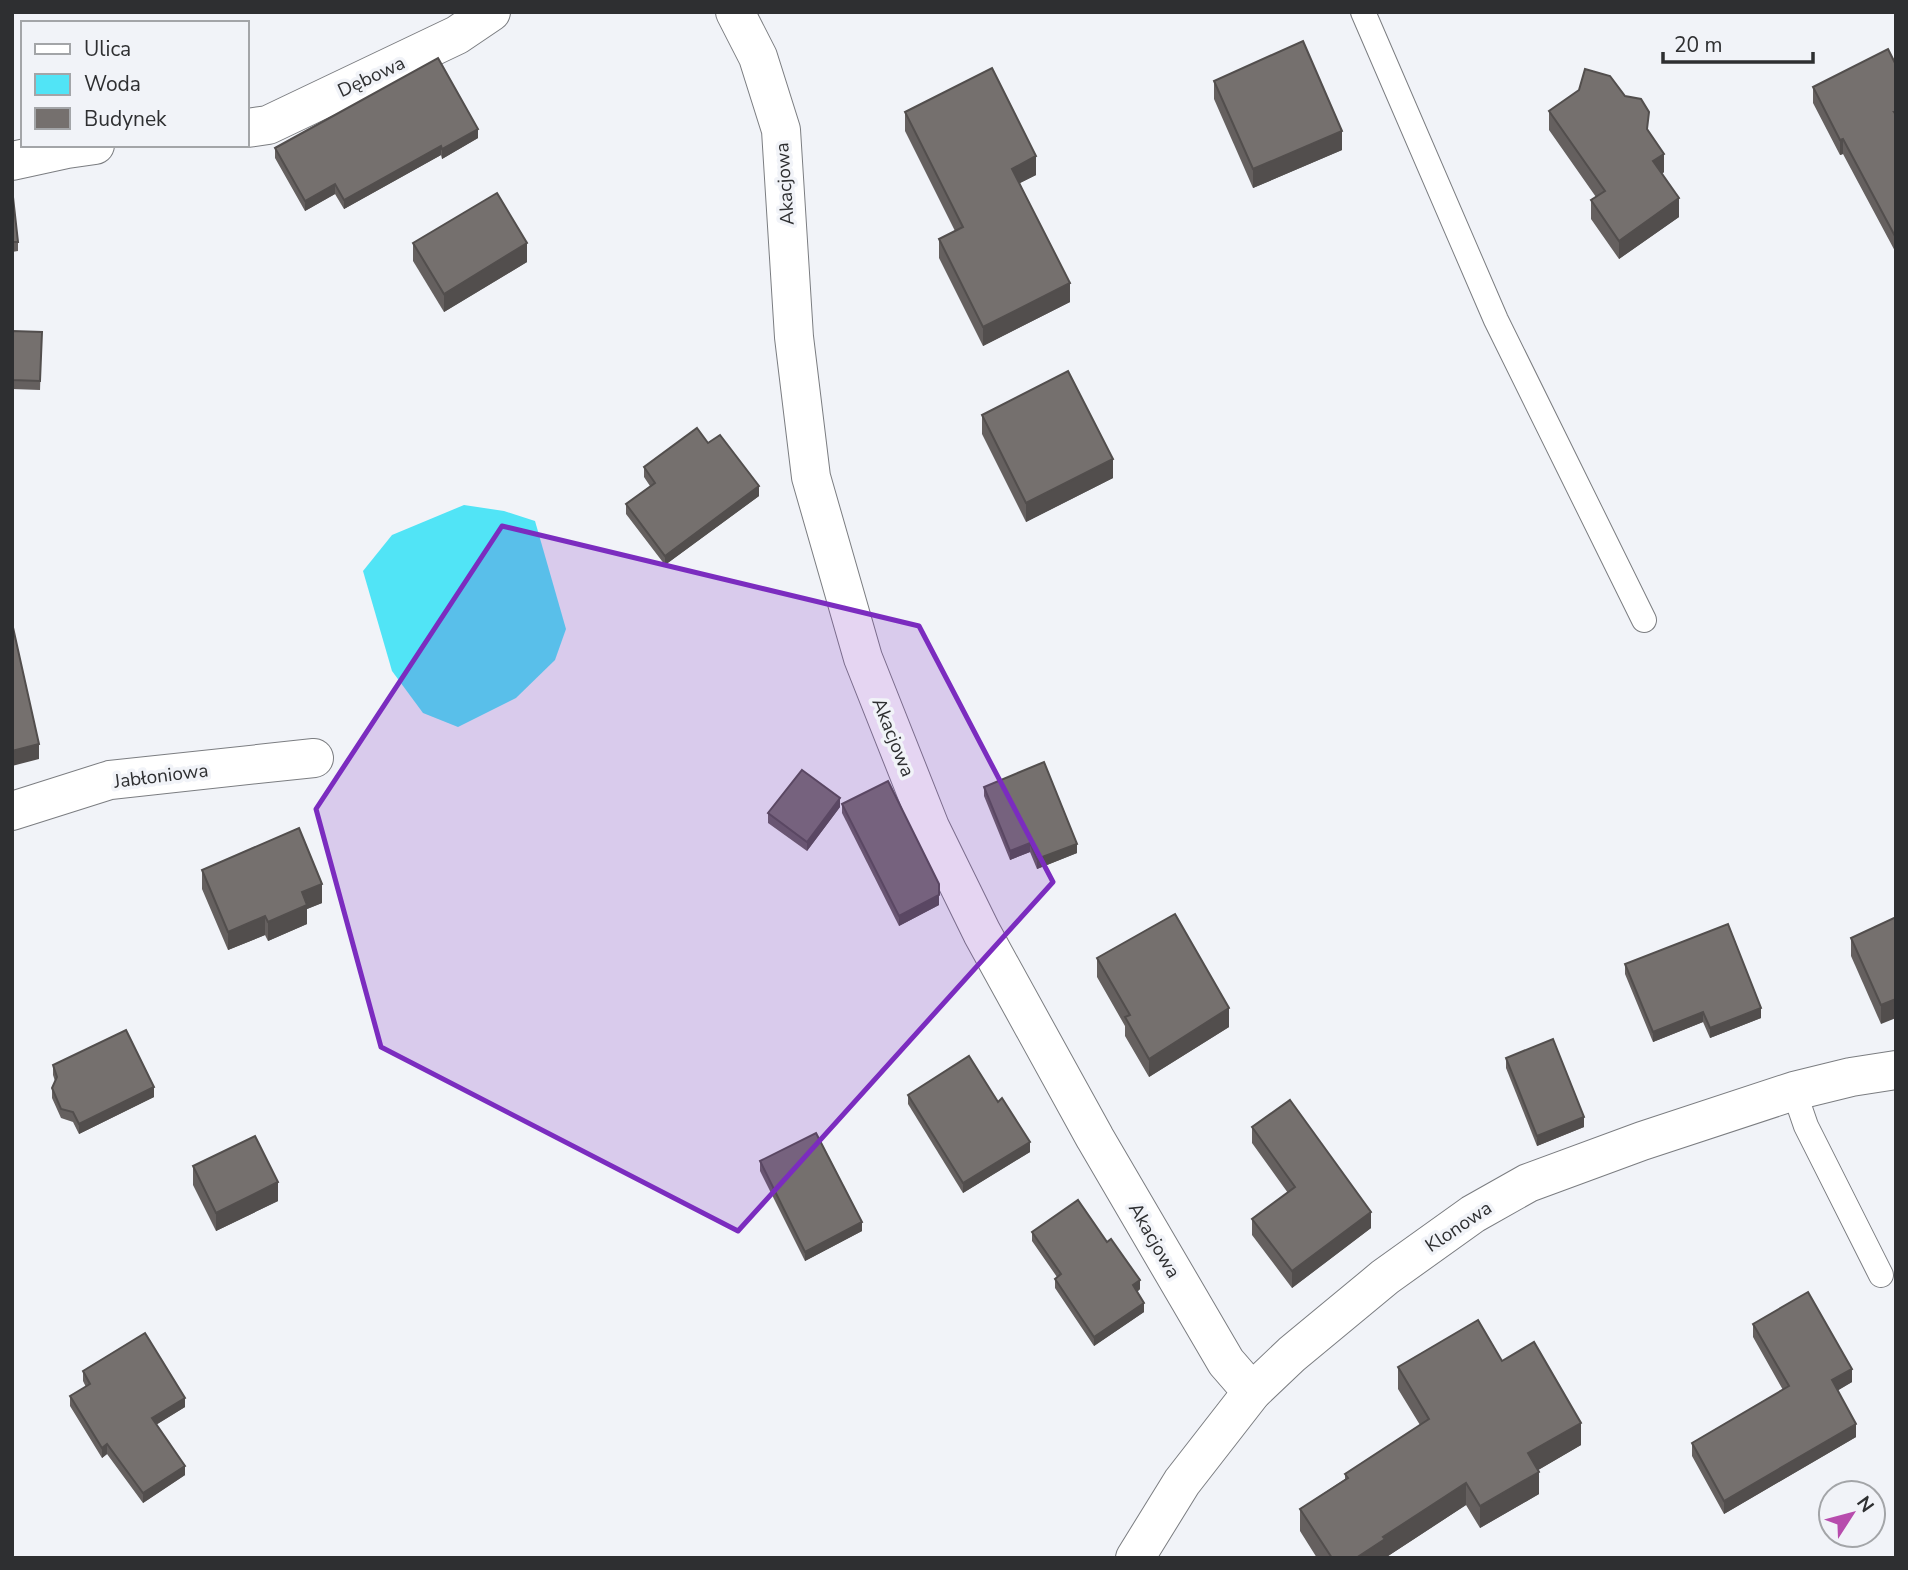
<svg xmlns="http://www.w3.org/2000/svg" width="1908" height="1570" font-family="'Nunito Sans',sans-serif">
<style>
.water{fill:#51e4f6}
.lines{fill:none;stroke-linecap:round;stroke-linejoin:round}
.service-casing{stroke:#7b7d81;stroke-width:26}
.minor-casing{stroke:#7b7d81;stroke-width:40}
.service{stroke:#fff;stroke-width:24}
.minor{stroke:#fff;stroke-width:38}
.wall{fill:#65605f}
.shaded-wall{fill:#524e4d}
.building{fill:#75706e;stroke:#524e4d;stroke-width:2}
.marked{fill:#7b2cbf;fill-opacity:0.2;stroke:#7b2cbf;stroke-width:5;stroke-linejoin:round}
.labels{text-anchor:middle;stroke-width:7;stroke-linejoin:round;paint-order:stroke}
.street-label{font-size:19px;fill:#2e2f31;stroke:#f1f3f8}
</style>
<rect width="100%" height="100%" fill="#f1f3f8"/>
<path class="water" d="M 464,505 L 504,511 L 535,521 L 566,629 L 555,660 L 516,698 L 458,727 L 423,713 L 392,671 L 363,571 L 392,535 Z"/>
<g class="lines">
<defs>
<g id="service">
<path d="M 1363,12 L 1496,320 L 1644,620"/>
<path d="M 1794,1091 L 1806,1126 L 1881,1275"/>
</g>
<g id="minor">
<path d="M 735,12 L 758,57 L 781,130 L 794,337 L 811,477 L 863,658 L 930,827 L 982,933 L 1095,1138 L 1226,1362 L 1252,1392"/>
<path d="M 247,128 L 268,125 L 457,35 L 491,12"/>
<path d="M 12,161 L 67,149 L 95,145"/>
<path d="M 12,811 L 110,780 L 314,758"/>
<path d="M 1135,1558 L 1182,1482 L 1252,1392 L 1292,1354 L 1385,1277 L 1473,1214 L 1528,1183 L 1642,1141 L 1794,1091 L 1851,1077 L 1896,1070"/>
</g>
</defs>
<use href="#service" class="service-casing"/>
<use href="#minor" class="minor-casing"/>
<use href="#service" class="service"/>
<use href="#minor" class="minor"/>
</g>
<g class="wall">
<path d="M 1896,65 L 1896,253 L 1843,154 L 1840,155 L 1813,103 L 1813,87 Z"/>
<path d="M 1214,81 L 1342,150 L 1253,188 L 1214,99 Z"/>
<path d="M 1579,90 L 1649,132 L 1664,172 L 1662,174 L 1679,217 L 1619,259 L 1591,219 L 1591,200 L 1596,197 L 1549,130 L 1549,111 Z"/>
<path d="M 905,112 L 1036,175 L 1020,183 L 1070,302 L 983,346 L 939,258 L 939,239 L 955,231 L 905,131 Z"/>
<path d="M 478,138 L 442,159 L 441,155 L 344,209 L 335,194 L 305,211 L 275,158 L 275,148 Z"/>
<path d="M 12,188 L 18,242 L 18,251 L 12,252 Z"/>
<path d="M 413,243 L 527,262 L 444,312 L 413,261 Z"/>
<path d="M 12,331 L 42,332 L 40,390 L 12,389 Z"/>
<path d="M 982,415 L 1113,478 L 1026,522 L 982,434 Z"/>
<path d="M 708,443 L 759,496 L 665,565 L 626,514 L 626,504 L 650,486 L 644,477 L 644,467 Z"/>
<path d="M 984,787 L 1077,853 L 1037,869 L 1030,852 L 1010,860 L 984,796 Z"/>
<path d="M 842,804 L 939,905 L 899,926 L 842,813 Z"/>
<path d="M 840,807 L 807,851 L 768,823 L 768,813 Z"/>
<path d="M 202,870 L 322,903 L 307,909 L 307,924 L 268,941 L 265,935 L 228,950 L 202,889 Z"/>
<path d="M 1896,917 L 1881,1024 L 1851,956 L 1851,938 Z"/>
<path d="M 1097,958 L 1229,1027 L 1149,1077 L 1125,1036 L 1125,1026 L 1097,977 Z"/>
<path d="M 1625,964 L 1761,1018 L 1710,1038 L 1703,1022 L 1653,1042 L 1625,974 Z"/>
<path d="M 1506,1058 L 1584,1127 L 1537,1146 L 1506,1068 Z"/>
<path d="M 53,1065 L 154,1097 L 79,1134 L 73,1122 L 61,1118 L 52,1098 L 52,1088 L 55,1081 L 53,1075 Z"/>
<path d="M 908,1095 L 1030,1152 L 963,1193 L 908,1104 Z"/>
<path d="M 1252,1127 L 1371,1228 L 1292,1288 L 1252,1235 L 1252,1219 L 1288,1193 L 1252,1143 Z"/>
<path d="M 760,1161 L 862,1231 L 805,1261 L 760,1171 Z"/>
<path d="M 193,1166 L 278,1201 L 216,1231 L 193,1185 Z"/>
<path d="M 1032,1232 L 1140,1289 L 1137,1292 L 1144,1312 L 1094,1346 L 1055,1288 L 1055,1279 L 1057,1277 L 1032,1241 Z"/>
<path d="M 1753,1324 L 1852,1382 L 1838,1390 L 1856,1437 L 1724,1514 L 1692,1456 L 1692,1443 L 1783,1390 L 1753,1337 Z"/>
<path d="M 1502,1361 L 1581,1445 L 1538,1470 L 1539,1494 L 1480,1528 L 1466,1505 L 1385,1558 L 1317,1558 L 1300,1531 L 1300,1509 L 1345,1479 L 1345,1474 L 1420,1425 L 1398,1389 L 1398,1367 Z"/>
<path d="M 83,1371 L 185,1407 L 156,1425 L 185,1475 L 143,1503 L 107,1454 L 102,1458 L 70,1406 L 70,1396 L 86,1387 L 83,1381 Z"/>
</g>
<g class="shaded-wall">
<path d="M 478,129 L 478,138 L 442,159 L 442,149 Z"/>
<path d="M 1342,131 L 1342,150 L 1253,188 L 1253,169 Z"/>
<path d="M 1843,139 L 1843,154 L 1840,155 L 1840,140 Z"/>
<path d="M 441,146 L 441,155 L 344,209 L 344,200 Z"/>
<path d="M 1664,154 L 1664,172 L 1653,180 L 1653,161 Z"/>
<path d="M 1036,156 L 1036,175 L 1012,187 L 1012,169 Z"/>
<path d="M 335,184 L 335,194 L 305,211 L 305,201 Z"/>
<path d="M 1679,198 L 1679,217 L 1619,259 L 1619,241 Z"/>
<path d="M 527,243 L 527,262 L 444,312 L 444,294 Z"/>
<path d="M 1070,283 L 1070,302 L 983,346 L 983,327 Z"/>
<path d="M 1113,459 L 1113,478 L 1026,522 L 1026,503 Z"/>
<path d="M 759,486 L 759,496 L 665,565 L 665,556 Z"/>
<path d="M 39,744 L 39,759 L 12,766 L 12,751 Z"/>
<path d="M 840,798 L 840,807 L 807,851 L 807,842 Z"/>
<path d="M 1030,843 L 1030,852 L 1010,860 L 1010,851 Z"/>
<path d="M 1077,844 L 1077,853 L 1037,869 L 1037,859 Z"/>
<path d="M 322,884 L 322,903 L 307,909 L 307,924 L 268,941 L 268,922 L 302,892 Z"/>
<path d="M 939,895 L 939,905 L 899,926 L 899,916 Z"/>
<path d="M 265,916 L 265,935 L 228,950 L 228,932 Z"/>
<path d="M 1896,999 L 1896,1018 L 1881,1024 L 1881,1005 Z"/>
<path d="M 1229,1008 L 1229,1027 L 1149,1077 L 1149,1059 Z"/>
<path d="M 1761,1008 L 1761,1018 L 1710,1038 L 1710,1028 Z"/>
<path d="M 1703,1012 L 1703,1022 L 1653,1042 L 1653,1032 Z"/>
<path d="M 154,1087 L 154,1097 L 79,1134 L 79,1124 Z"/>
<path d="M 1584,1117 L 1584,1127 L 1537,1146 L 1537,1136 Z"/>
<path d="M 1030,1142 L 1030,1152 L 963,1193 L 963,1183 Z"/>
<path d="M 278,1182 L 278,1201 L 216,1231 L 216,1213 Z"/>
<path d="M 1371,1212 L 1371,1228 L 1292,1288 L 1292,1271 Z"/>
<path d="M 862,1222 L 862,1231 L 805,1261 L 805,1252 Z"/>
<path d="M 1140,1280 L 1140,1289 L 1133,1295 L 1133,1285 Z"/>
<path d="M 1144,1303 L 1144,1312 L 1094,1346 L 1094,1337 Z"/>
<path d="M 1852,1369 L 1852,1382 L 1832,1394 L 1832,1380 Z"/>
<path d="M 185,1398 L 185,1407 L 152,1427 L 152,1418 Z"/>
<path d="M 1581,1423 L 1581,1445 L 1528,1476 L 1528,1453 Z"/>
<path d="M 1856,1424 L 1856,1437 L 1724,1514 L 1724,1501 Z"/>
<path d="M 107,1444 L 107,1454 L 102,1458 L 102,1448 Z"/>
<path d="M 185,1466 L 185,1475 L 143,1503 L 143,1493 Z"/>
<path d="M 1539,1472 L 1539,1494 L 1480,1528 L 1480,1506 Z"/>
<path d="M 1466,1483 L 1466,1505 L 1385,1558 L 1356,1558 L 1383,1537 Z"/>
</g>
<g class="building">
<path d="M 1303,41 L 1342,131 L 1253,169 L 1214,81 Z"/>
<path d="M 1888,49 L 1896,65 L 1896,112 L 1894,112 L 1896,115 L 1896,238 L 1843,139 L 1840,140 L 1813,87 Z"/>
<path d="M 438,58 L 478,129 L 442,149 L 441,146 L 344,200 L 335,184 L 305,201 L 275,148 Z"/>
<path d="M 992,68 L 1036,156 L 1012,169 L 1070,283 L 983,327 L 939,239 L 963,227 L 905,112 Z"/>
<path d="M 1585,69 L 1610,76 L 1625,96 L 1641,99 L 1649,112 L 1647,129 L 1664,154 L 1653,161 L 1679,198 L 1619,241 L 1591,200 L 1605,191 L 1549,111 L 1579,90 Z"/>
<path d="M 12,188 L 18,242 L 12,242 Z"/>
<path d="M 497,193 L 527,243 L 444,294 L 413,243 Z"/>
<path d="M 12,331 L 42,332 L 40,381 L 12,380 Z"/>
<path d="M 1068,371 L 1113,459 L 1026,503 L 982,415 Z"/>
<path d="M 697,428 L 708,443 L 720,435 L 759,486 L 665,556 L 626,504 L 655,483 L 644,467 Z"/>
<path d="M 12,623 L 39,744 L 12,751 Z"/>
<path d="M 1044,762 L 1077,844 L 1037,859 L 1030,843 L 1010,851 L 984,787 Z"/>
<path d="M 802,770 L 840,798 L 807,842 L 768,813 Z"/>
<path d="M 888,781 L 939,884 L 939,895 L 899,916 L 842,804 Z"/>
<path d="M 299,828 L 322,884 L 302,892 L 307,905 L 268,922 L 265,916 L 228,932 L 202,870 Z"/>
<path d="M 1175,914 L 1229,1008 L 1149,1059 L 1125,1017 L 1130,1015 L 1097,958 Z"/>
<path d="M 1896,917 L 1896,999 L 1881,1005 L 1851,938 Z"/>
<path d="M 1728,924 L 1761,1008 L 1710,1028 L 1703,1012 L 1653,1032 L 1625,964 Z"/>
<path d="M 126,1030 L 154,1087 L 79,1124 L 73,1112 L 61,1109 L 52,1088 L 57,1077 L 53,1065 Z"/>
<path d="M 1553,1039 L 1584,1117 L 1537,1136 L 1506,1058 Z"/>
<path d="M 969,1056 L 998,1102 L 1002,1098 L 1030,1142 L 963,1183 L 908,1095 Z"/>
<path d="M 1290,1100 L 1371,1212 L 1292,1271 L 1252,1219 L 1295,1187 L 1252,1127 Z"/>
<path d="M 816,1133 L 862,1222 L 805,1252 L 760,1161 Z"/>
<path d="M 255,1136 L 278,1182 L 216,1213 L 193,1166 Z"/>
<path d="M 1078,1200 L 1107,1242 L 1111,1239 L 1140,1280 L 1133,1285 L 1144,1303 L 1094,1337 L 1055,1279 L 1061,1274 L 1032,1232 Z"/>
<path d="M 1808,1292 L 1852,1369 L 1832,1380 L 1856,1424 L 1724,1501 L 1692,1443 L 1789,1386 L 1753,1324 Z"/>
<path d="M 1478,1320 L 1502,1361 L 1534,1342 L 1581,1423 L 1528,1453 L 1539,1472 L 1480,1506 L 1466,1483 L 1383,1537 L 1385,1539 L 1356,1558 L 1332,1558 L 1300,1509 L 1348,1478 L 1345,1474 L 1429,1419 L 1398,1367 Z"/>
<path d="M 145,1333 L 185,1398 L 152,1418 L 185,1466 L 143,1493 L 107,1444 L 102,1448 L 70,1396 L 90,1384 L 83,1371 Z"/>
</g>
<path class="marked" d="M 502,526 L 919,626 L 1053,882 L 738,1231 L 381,1047 L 316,809 Z"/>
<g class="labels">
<g class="street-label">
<text transform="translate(371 76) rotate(-25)" y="7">Dębowa</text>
<text transform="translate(784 184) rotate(-94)" y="7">Akacjowa</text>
<text transform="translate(894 737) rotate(68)" y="7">Akacjowa</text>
<text transform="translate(161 775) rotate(-7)" y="7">Jabłoniowa</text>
<text transform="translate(1458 1226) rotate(-34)" y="7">Klonowa</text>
<text transform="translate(1155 1240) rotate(60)" y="7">Akacjowa</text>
</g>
</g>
<rect width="1908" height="1570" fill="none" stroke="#2e2f31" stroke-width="28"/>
<rect x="21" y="21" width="228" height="126" fill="#f1f3f8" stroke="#a3a5a8" stroke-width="2"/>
<rect x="35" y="44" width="35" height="10" fill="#ffffff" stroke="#a3a5a8" stroke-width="2"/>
<text x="84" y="56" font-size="21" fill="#2e2f31">Ulica</text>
<rect x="35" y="74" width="35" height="21" fill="#51e4f6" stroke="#a3a5a8" stroke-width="2"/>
<text x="84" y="91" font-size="21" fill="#2e2f31">Woda</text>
<rect x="35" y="108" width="35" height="21" fill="#75706e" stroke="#a3a5a8" stroke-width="2"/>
<text x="84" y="126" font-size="21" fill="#2e2f31">Budynek</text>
<g transform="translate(1852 1514) rotate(54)"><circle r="33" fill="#f1f3f8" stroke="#a3a5a8" stroke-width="2"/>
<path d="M0-5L12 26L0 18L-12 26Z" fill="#b74cad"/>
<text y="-10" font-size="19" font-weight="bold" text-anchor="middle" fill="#2e2f31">N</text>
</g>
<path d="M1663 52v10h150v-10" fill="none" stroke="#2e2f31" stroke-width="3.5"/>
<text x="1674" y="52" font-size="21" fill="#2e2f31" stroke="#f1f3f8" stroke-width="5" paint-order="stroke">20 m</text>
</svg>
